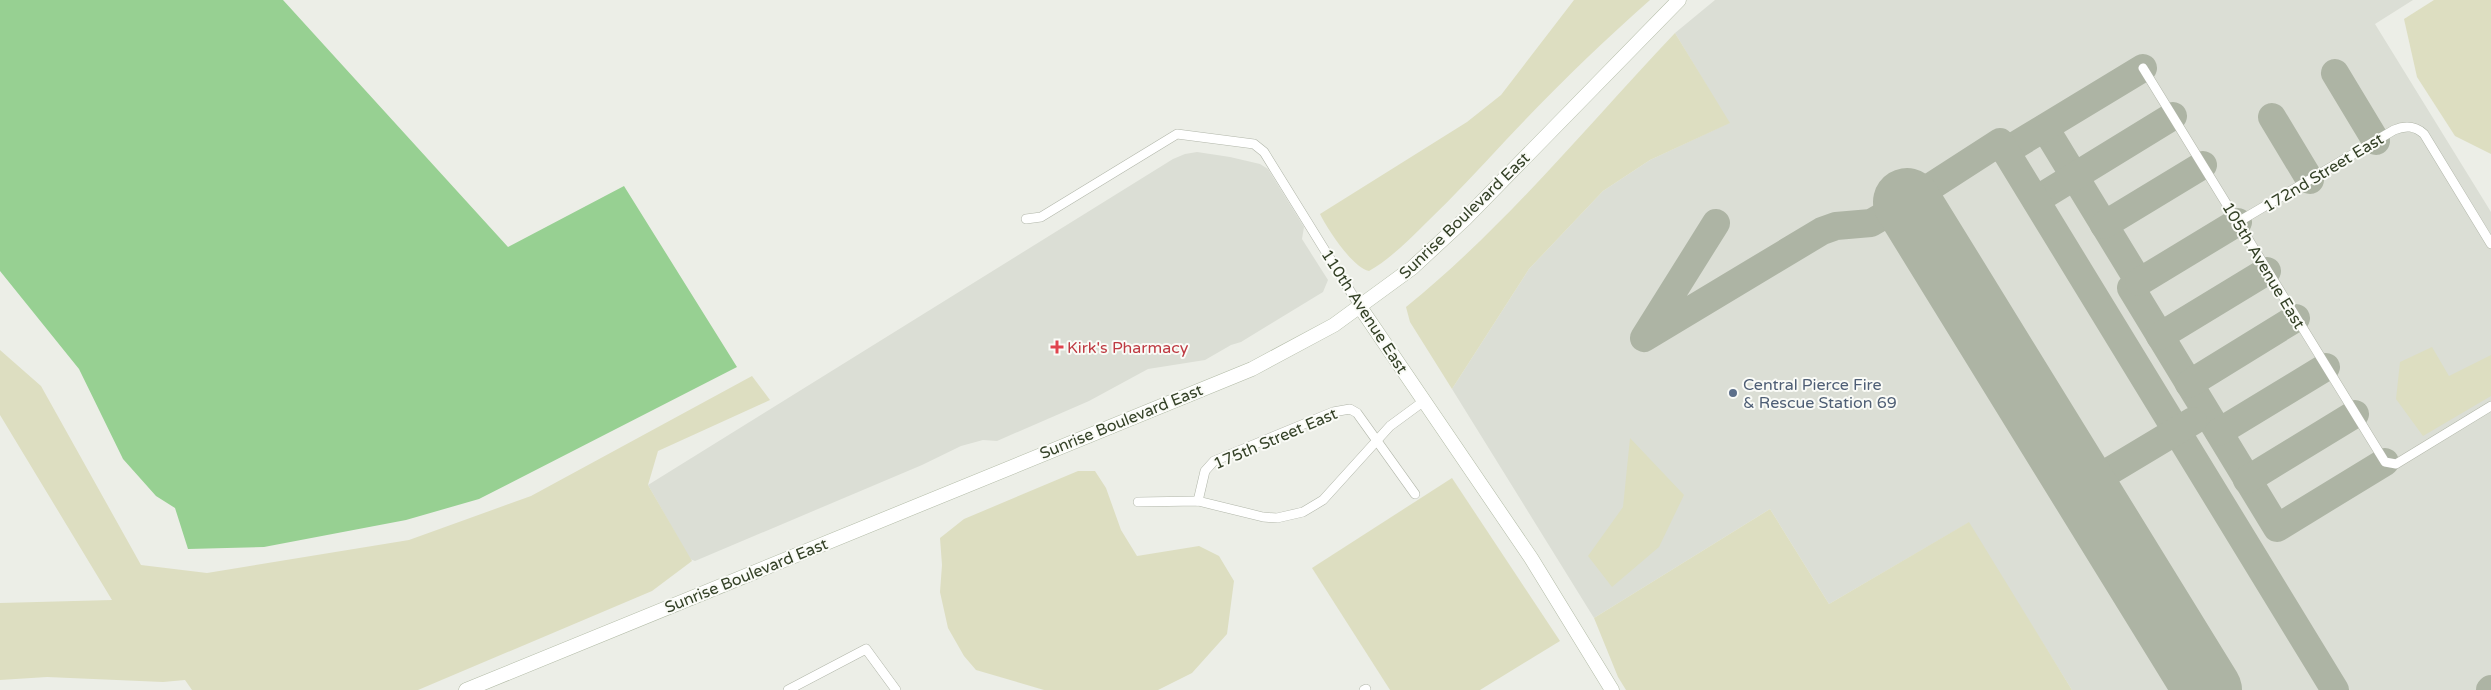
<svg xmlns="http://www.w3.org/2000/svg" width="2491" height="690" font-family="'Varela Round',sans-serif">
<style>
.built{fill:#dbded5}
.green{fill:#dddec1}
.water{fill:#97d092}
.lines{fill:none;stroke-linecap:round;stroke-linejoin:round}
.taxiway{stroke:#adb4a4;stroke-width:28}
.runway{stroke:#adb4a4;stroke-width:68}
.street-casing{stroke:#b1b6a9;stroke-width:10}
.secondary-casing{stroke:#b1baa5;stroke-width:15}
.street{stroke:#fff;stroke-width:9}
.secondary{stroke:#fff;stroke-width:14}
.health-dot{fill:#e0444e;stroke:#fafbf7;stroke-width:2}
.service-dot{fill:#5c6f8a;stroke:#fafbf7;stroke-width:2}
.labels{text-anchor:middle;stroke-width:4;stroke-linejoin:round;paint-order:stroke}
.street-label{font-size:16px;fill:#334026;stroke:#fafbf7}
.health-label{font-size:16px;fill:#be3a42;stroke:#fafbf7;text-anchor:start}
.service-label{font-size:16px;fill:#4e5e75;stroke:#fafbf7;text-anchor:start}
</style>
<rect width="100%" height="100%" fill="#eceee7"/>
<g class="built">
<path d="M 1715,0 L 2413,0 L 2375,24 L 2491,212 L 2491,690 L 2072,690 L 1968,523 L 1829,604 L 1770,509 L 1594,618 L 1452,389 L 1529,269 L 1603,191 L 1650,160 L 1729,123 L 1675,33 Z"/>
<path d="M 1197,152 L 1230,157 L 1260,164 L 1268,169 L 1304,227 L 1302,239 L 1328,280 L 1323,292 L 1241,342 L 1231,345 L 1205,360 L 1148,369 L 1089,401 L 997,441 L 983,440 L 961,446 L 922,465 L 695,561 L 690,559 L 648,485 L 1173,159 L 1185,154 Z"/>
</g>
<g class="green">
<path d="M 1574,0 L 1650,0 C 1600,44 1552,91 1506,140 C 1480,168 1454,196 1427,222 C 1409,240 1390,259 1369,271 C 1352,267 1328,230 1320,214 L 1467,122 L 1501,95 Z"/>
<path d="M 2434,0 L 2491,0 L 2491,154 L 2455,136 L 2417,77 L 2404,19 Z"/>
<path d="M 1675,33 L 1730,123 L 1650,160 L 1603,191 L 1529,269 L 1452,389 L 1410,322 L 1406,307 C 1506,226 1587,126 1675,33 Z"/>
<path d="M 2432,347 L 2449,376 L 2491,355 L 2491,396 L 2423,436 L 2396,399 L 2400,362 Z"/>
<path d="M 0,350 L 41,386 L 141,565 L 207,573 L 409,540 L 531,496 L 752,376 L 770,400 L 658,451 L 648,485 L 692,561 L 652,591 L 418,690 L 192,690 L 185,680 L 163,682 L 47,677 L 0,680 L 0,603 L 112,600 L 0,415 Z"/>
<path d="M 1630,438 L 1684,495 L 1659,547 L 1612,587 L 1588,556 L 1623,507 Z"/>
<path d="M 1078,471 L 1095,471 L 1106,488 L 1121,530 L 1137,556 L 1199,546 L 1219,556 L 1234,581 L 1227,634 L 1192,673 L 1158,690 L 1044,690 L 976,670 L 964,656 L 948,628 L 940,592 L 942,565 L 940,538 L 964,519 Z"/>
<path d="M 1452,478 L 1560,641 L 1480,690 L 1390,690 L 1312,568 Z"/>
<path d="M 1770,509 L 1829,604 L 1969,522 L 2072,690 L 1626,690 L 1618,677 L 1594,618 Z"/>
</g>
<path class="water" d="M 0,0 L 283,0 L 508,247 L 624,186 L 737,367 L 479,499 L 406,520 L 264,547 L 188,549 L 175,508 L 156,496 L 123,459 L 79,369 L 0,271 Z"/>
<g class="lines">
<g class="taxiway">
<path d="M 2335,73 L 2376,141"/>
<path d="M 2272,117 L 2310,180"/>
<path d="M 2045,128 L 2139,282 L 2131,288 L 2277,528 L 2385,462"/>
<path d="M 2006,151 L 2143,68"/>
<path d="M 2036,200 L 2173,116"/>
<path d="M 1716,223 L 1644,338 L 1822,231 L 1836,226 L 1871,223 L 1907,202 L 2000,142 L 2335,690"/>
<path d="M 2104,225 L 2203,165"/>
<path d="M 2139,282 L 2238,222"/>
<path d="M 2160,336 L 2267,271"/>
<path d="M 2189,384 L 2296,318"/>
<path d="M 2219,432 L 2326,367"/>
<path d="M 2247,480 L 2355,414"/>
<path d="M 2083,487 L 2193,421"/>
<path d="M 2490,690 L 2491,689"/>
</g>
<path class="runway" d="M 1907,202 L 2208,690"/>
<defs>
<g id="street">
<path d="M 2143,68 L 2385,462 L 2396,464 L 2491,406"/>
<path d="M 1026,219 L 1041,217 L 1177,134 L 1254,144 L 1264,152 L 1360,307"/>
<path d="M 2238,222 L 2394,130 C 2406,125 2415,126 2424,134 L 2491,244"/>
<path d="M 1198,501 L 1205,471 L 1214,461 L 1333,412 L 1350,409 L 1357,413 L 1415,494"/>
<path d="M 1138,502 L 1198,501 L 1263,517 L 1277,518 L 1303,512 L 1323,500 L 1390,426 L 1424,401"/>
<path d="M 788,690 L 866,649 L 896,690"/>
<path d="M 1364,690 L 1366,689"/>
</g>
<g id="secondary">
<path d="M 1360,307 L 1531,558 L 1612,690"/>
<path d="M 466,690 L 1252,369 L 1334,325 L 1412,268 L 1465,219 L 1679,0"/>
</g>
</defs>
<use href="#street" class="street-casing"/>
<use href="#secondary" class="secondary-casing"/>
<use href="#street" class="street"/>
<use href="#secondary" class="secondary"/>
</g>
<path class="health-dot" d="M1054.5 339.5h5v5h5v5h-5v5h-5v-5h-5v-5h5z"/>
<circle class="service-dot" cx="1733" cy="393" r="5"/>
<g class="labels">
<g class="street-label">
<text transform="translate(2323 172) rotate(-31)" y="6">172nd Street East</text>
<text transform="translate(1464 215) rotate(-44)" y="6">Sunrise Boulevard East</text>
<text transform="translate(2264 265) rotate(59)" y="6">105th Avenue East</text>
<text transform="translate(1365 311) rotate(57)" y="6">110th Avenue East</text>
<text transform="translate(1121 421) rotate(-22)" y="6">Sunrise Boulevard East</text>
<text transform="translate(1275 438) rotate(-23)" y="6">175th Street East</text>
<text transform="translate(746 575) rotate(-22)" y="6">Sunrise Boulevard East</text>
</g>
<g class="health-label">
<text x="1067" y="353">Kirk's Pharmacy</text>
</g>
<g class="service-label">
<text x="1743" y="390">Central Pierce Fire<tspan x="1743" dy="18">&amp; Rescue Station 69</tspan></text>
</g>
</g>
</svg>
